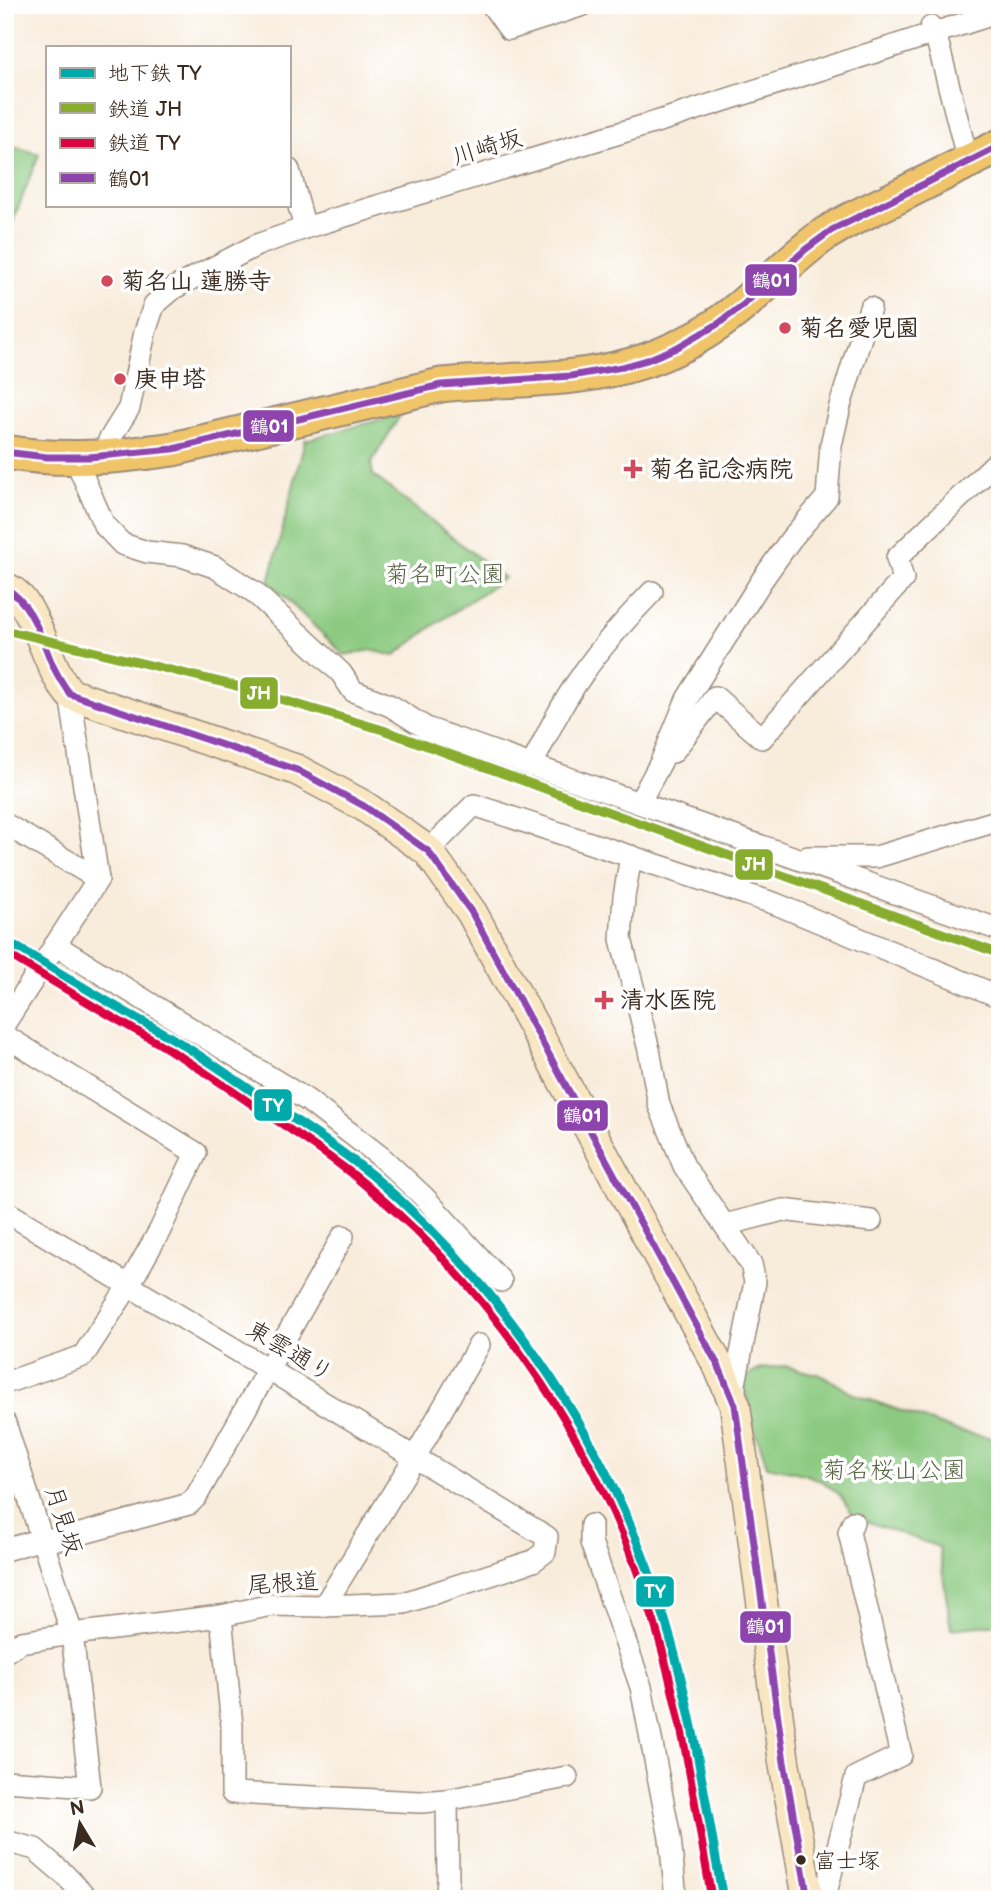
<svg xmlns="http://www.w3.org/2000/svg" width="1005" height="1904" font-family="'Balsamiq Sans','Klee One',sans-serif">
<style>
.green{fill:#8cca81;stroke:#647a50;stroke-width:2}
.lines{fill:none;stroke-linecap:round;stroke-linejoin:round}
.street-casing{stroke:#9a8b7c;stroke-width:24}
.secondary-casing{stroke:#9a8b7c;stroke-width:33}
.primary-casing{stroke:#9a8b7c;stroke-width:37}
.street{stroke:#fff;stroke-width:21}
.secondary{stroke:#f9e7c3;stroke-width:30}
.primary{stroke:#f0c469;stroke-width:33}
.rail{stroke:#3b2a1e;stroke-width:5}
.bus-1-casing{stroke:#fff;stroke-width:12}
.bus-1{stroke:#8e44ad;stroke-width:7}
.rail-1-casing{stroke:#fff;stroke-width:14}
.rail-2-casing{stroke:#fff;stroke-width:14}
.rail-1{stroke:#87ac2e;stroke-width:9}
.rail-2{stroke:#da0442;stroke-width:9}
.metro-1-casing{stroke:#fff;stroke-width:14}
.metro-1{stroke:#01aaaa;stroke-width:9}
.poi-dot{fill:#d1495b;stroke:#fff;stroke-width:2.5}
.bus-dot{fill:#3b2a1e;stroke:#fff;stroke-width:2.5}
.labels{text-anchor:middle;stroke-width:7;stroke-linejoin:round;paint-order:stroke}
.bus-label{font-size:22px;fill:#3b2a1e;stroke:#fff;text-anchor:start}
.street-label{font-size:24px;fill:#3b2a1e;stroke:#fff}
.poi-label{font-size:24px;font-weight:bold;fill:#3b2a1e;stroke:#fff;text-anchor:start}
.park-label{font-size:24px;fill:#576241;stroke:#fff}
.line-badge{stroke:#fff;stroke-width:2.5}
.badge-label{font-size:19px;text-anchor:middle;font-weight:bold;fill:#fff}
</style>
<rect width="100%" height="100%" fill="#fff"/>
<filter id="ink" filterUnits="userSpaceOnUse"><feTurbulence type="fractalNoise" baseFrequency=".0143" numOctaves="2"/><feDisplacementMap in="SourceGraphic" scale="14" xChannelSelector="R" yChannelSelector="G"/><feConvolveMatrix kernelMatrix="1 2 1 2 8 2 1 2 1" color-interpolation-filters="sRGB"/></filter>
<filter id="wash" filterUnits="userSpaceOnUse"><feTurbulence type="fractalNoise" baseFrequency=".00686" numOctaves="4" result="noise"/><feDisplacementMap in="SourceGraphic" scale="28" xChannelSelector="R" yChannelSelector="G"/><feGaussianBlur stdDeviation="1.57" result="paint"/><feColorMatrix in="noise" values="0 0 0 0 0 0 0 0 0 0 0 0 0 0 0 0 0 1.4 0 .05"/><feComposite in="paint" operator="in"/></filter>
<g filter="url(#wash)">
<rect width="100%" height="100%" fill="#f8ecdb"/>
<g class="green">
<path d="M 5,144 L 39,154 L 5,242 Z"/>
<path d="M 401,414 L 371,463 L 373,475 L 504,578 L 433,626 L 394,656 L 372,650 L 344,655 L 269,582 L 305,440 Z"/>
<path d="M 784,1366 L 825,1376 L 851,1393 L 956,1431 L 1000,1439 L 1000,1624 L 951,1629 L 939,1547 L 854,1517 L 840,1495 L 823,1482 L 805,1474 L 767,1466 L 759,1441 L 753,1428 L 742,1378 L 761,1369 Z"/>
</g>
</g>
<g filter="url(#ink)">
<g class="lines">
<defs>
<g id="street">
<path d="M 492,5 L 509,29 L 583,5"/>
<path d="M 931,27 L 935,32 L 968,161"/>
<path d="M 289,170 L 305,228"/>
<path d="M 109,457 L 109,440 L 129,408 L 145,332 L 154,305 L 174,288 L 257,245 L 305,228 L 666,119 L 1000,12"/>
<path d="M 75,458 L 104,525 L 122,544 L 147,552 L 182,556 L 215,567 L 254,592 L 341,673 L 353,691 L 391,706 L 426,728 L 1000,930"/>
<path d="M 673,752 L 715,697 L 762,738 L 903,579 L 897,558 L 1000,459"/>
<path d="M 532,765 C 547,734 562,703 582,675 C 602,645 627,618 652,592"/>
<path d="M 639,803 L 661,762 L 687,699 L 762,580 L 791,539 L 827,497 L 831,445 L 840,406 L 870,308"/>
<path d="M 5,824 L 98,879"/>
<path d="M 428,851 L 474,805 L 776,904 L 1000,997"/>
<path d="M 631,856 L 624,897 L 621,939 L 649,1050 L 659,1105 L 684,1166 L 751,1264 L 755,1282 L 735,1384 L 735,1402"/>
<path d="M 808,857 L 876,857 L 1000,820"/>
<path d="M 55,945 L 307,1100 L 381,1157 L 425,1198 L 501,1281"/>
<path d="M 5,1023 L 98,879 L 70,694"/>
<path d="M 5,1036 L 196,1153 L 160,1230 L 129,1285 L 83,1356 L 5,1383"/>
<path d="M 5,1211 L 547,1537 L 545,1552 L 533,1561 L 404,1603 L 324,1606 L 271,1605 L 221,1616 L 72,1634 L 21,1642 L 5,1652"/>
<path d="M 725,1225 L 783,1210 L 871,1221"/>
<path d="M 5,1423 L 72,1634 L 90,1787 L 5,1781"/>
<path d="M 591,1525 L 591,1542 L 641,1687 L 670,1838 L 676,1899"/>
<path d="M 5,1550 L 42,1539 L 62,1539 L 189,1504 L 196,1497 L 343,1236"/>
<path d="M 324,1606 L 415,1457 L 479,1345"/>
<path d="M 221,1616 L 232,1726 L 232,1793 L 420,1802 L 447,1800 L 567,1777"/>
<path d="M 5,1841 L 35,1849 L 64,1874 L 88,1899"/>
<path d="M 807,1891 L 827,1889 L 856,1777 L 901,1755 L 849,1532 L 853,1522"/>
<path d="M 446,1899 L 448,1880 L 447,1800"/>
</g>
<path id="secondary" d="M 5,588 C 30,594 45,654 58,676 C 61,683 66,688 70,694 L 297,770 L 364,806 L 428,851 L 472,913 L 719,1367 L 735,1405 L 784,1762 L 808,1899"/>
<path id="primary" d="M 5,452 C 62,462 117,457 173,449 L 441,385 C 510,378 581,383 647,360 C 687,346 724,323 755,294 C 778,274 799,252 824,235 C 846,220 871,210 895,198 C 930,180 965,163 1000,146"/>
</defs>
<use href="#street" class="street-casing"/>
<use href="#secondary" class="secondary-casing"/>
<use href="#primary" class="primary-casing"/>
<use href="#street" class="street"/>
<use href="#secondary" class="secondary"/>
<use href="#primary" class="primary"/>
<path class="rail" d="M 5,957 L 10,960"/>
<defs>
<g id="bus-1">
<path d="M 5,452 L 47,457 L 89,457 L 173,449 L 441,385 L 571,376 L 622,367 L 647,360 L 676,348 L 718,324 L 743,305 L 806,249 L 832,230 L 1000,146"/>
<path d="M 5,588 C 33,603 41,639 53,666 C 58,676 63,685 70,694 L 297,770 L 364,806 L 428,851 L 472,913 L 719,1367 L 735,1405 L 784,1762 L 808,1899"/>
</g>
</defs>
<use href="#bus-1" class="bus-1-casing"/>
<use href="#bus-1" class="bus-1"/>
<defs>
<path id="rail-1" d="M 5,630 L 233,685 L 383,730 L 1000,954"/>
<path id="rail-2" d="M 5,952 C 46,977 87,1002 129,1026 C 143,1034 158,1042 172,1051 C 201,1068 228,1087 255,1106 C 292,1130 329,1154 362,1182 C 500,1295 604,1453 655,1624 C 682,1713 696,1807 712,1899"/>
</defs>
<use href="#rail-1" class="rail-1-casing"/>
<use href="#rail-2" class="rail-2-casing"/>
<use href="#rail-1" class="rail-1"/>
<use href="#rail-2" class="rail-2"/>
<defs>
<path id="metro-1" d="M 5,940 C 49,966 92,993 136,1018 C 149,1025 162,1032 175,1040 C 205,1058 234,1079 264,1099 C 301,1124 339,1148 373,1176 C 510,1293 612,1447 665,1620 C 693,1710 706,1806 723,1899"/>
</defs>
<use href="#metro-1" class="metro-1-casing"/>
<use href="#metro-1" class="metro-1"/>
</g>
</g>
<g class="poi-dot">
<circle cx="107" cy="281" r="7"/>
<circle cx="785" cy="328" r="7"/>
<circle cx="120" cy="379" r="7"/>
<path d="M629.5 458.5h7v7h7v7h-7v7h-7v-7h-7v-7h7z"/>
<path d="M600.5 989.5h7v7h7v7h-7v7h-7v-7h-7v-7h7z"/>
</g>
<circle class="bus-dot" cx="801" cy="1860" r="6"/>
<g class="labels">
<g class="bus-label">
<text x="814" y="1868">富士塚</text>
</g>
<g class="street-label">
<text transform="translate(487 147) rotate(-17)" y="8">川崎坂</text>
<text transform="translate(290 1351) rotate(31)" y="8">東雲通り</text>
<text transform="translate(64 1520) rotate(72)" y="8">月見坂</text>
<text transform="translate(283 1583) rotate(-4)" y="8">尾根道</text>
</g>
<g class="poi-label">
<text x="121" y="289">菊名山 蓮勝寺</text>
<text x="799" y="336">菊名愛児園</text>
<text x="134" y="387">庚申塔</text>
<text x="649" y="477">菊名記念病院</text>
<text x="620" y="1008">清水医院</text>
</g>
<g class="park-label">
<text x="445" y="582">菊名町公園</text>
<text x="894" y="1478">菊名桜山公園</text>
</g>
</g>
<g class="line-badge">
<rect x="744" y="263" width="54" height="34" rx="7" fill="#8e44ad"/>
<rect x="242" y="409" width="53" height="34" rx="7" fill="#8e44ad"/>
<rect x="239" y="676" width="40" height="34" rx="7" fill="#87ac2e"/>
<rect x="734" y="848" width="40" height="33" rx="7" fill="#87ac2e"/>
<rect x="253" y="1088" width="40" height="34" rx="7" fill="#01aaaa"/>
<rect x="556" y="1099" width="53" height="33" rx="7" fill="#8e44ad"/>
<rect x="635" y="1575" width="40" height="33" rx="7" fill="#01aaaa"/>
<rect x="739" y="1610" width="53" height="34" rx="7" fill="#8e44ad"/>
</g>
<g class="badge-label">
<text x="771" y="287">鶴01</text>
<text x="269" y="433">鶴01</text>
<text x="259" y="700">JH</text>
<text x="754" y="871">JH</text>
<text x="273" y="1112">TY</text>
<text x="582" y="1122">鶴01</text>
<text x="655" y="1598">TY</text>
<text x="765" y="1633">鶴01</text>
</g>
<rect width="1005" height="1904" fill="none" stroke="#fff" stroke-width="28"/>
<rect x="46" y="46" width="245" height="161" fill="#ffffff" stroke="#b1aaa5" stroke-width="2"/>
<rect x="60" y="68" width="35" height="10" fill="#01aaaa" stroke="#b1aaa5" stroke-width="2"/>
<text x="108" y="80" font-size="21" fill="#3b2a1e">地下鉄 TY</text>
<rect x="60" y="103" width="35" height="10" fill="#87ac2e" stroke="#b1aaa5" stroke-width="2"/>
<text x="108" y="116" font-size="21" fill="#3b2a1e">鉄道 JH</text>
<rect x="60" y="138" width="35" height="10" fill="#da0442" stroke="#b1aaa5" stroke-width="2"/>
<text x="108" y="150" font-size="21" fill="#3b2a1e">鉄道 TY</text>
<rect x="60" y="173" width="35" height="10" fill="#8e44ad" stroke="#b1aaa5" stroke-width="2"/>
<text x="108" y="186" font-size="21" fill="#3b2a1e">鶴01</text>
<g transform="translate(80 1824) rotate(350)" stroke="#ffffff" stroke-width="5" paint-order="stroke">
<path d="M0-5L12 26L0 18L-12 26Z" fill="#3b2a1e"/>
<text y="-10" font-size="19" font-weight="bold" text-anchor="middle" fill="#3b2a1e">N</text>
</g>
</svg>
